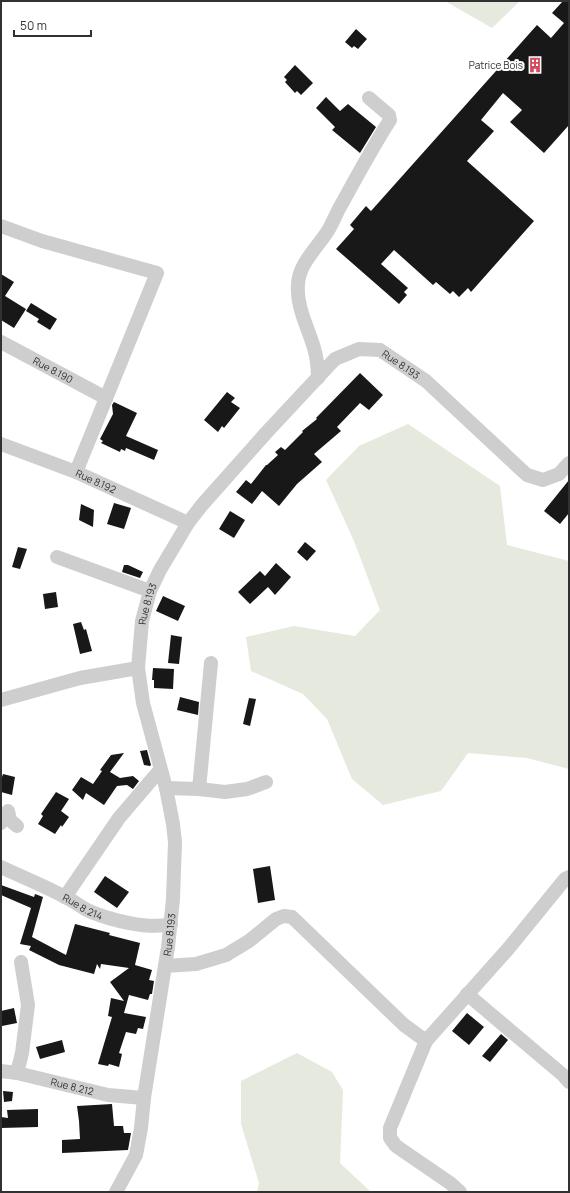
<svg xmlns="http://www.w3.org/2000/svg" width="570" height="1193" font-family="Manrope,sans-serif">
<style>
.green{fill:#e5e9de}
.building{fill:#181818}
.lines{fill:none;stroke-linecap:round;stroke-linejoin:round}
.minor{stroke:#cecece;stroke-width:14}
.labels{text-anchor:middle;stroke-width:4;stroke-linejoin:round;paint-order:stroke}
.poi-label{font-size:10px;fill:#313131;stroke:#fff;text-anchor:end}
.street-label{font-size:10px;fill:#313131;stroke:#fff}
</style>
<rect width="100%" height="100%" fill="#fff"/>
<g class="green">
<path d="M 445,1 L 520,1 L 492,28 Z"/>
<path d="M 408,424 L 500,486 L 507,545 L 569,561 L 569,769 L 527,758 L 468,753 L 441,791 L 383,805 L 352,779 L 327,719 L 303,694 L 251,671 L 246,637 L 294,626 L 355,636 L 380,610 L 354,541 L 326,480 L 359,446 Z"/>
<path d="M 297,1053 L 332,1072 L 343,1090 L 340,1163 L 371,1192 L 257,1192 L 259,1183 L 241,1124 L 241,1081 Z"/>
</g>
<g class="building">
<path d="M 563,1 L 569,1 L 569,125 L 544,153 L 510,122 L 522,110 L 503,93 L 481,120 L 494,131 L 467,161 L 534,221 L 471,292 L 468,288 L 459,297 L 453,291 L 450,294 L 436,282 L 433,285 L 394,250 L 381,264 L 408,288 L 404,292 L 407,295 L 399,304 L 336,249 L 354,229 L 350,225 L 366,206 L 371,211 L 537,25 L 551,38 L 564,23 L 552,13 Z"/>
<path d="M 356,29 L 367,39 L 358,49 L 354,46 L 352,48 L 345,42 Z"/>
<path d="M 295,65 L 313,83 L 301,95 L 297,91 L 295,93 L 285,82 L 287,80 L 284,77 Z"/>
<path d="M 326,97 L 340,111 L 348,104 L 376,127 L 360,153 L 332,130 L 335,127 L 316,108 Z"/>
<path d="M 1,274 L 14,282 L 5,296 L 26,309 L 14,328 L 1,320 Z"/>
<path d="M 31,303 L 57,319 L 50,330 L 37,322 L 39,319 L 26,311 Z"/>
<path d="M 360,373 L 383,395 L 369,410 L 360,403 L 337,427 L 341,431 L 314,454 L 322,462 L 297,484 L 279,506 L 262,491 L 252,504 L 236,492 L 246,480 L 251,484 L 266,465 L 267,465 L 278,455 L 275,452 L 281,447 L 285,450 L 303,432 L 302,431 L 317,419 L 316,418 Z"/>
<path d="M 227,392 L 235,398 L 231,402 L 240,408 L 224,428 L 222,426 L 218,432 L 204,420 Z"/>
<path d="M 114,402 L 137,413 L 126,436 L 158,450 L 154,460 L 126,448 L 125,451 L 121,449 L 120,452 L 101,443 L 103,441 L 100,439 L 113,414 L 112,405 Z"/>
<path d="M 569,480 L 569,513 L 560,524 L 544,511 Z"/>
<path d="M 114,503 L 131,508 L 124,529 L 107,524 Z"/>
<path d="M 81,504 L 94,510 L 93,527 L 79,520 Z"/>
<path d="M 230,511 L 245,520 L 234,538 L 219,529 Z"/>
<path d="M 305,542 L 316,551 L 307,561 L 297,552 Z"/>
<path d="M 18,547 L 27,549 L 20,569 L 12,567 Z"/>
<path d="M 276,563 L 291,577 L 275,595 L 268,587 L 250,604 L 238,592 L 260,571 L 265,576 Z"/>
<path d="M 124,565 L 128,565 L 143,572 L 140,578 L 122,572 Z"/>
<path d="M 56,592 L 58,607 L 45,609 L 43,594 Z"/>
<path d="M 163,596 L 185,606 L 178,621 L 156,611 Z"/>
<path d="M 81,622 L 84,630 L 86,629 L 92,651 L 80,654 L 73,624 Z"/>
<path d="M 171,635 L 182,637 L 179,664 L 168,663 Z"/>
<path d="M 153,668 L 174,669 L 173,689 L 154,688 L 154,680 L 152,680 Z"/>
<path d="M 180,697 L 199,702 L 198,715 L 177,710 Z"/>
<path d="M 249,698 L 256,699 L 250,726 L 243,724 Z"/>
<path d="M 147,750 L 151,765 L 150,766 L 144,765 L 140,751 Z"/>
<path d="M 124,753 L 110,772 L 120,778 L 133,776 L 139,781 L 133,789 L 127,785 L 117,786 L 104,805 L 86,793 L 83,800 L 72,790 L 81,777 L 93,784 L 102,771 L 100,770 L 111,755 Z"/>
<path d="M 3,774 L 15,777 L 12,795 L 1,792 L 1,780 Z"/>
<path d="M 56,792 L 69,799 L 61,811 L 69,817 L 62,827 L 61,825 L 55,834 L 38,824 L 43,816 L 41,814 Z"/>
<path d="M 270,866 L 275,900 L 258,903 L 253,869 Z"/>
<path d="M 105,876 L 129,892 L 117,908 L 94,892 Z"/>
<path d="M 1,885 L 34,897 L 35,894 L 43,897 L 32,937 L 66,955 L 75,924 L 110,933 L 109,935 L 140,943 L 135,965 L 152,970 L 149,980 L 154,981 L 152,994 L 150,994 L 148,1000 L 129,995 L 124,1013 L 146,1017 L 143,1029 L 138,1028 L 136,1034 L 126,1032 L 119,1053 L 122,1054 L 119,1067 L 109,1064 L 108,1066 L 98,1064 L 112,1017 L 108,1016 L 111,998 L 124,1001 L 110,982 L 129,968 L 101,964 L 100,969 L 97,964 L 94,974 L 59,965 L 29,950 L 31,946 L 20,944 L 31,908 L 1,895 Z"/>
<path d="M 14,1008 L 17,1023 L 2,1026 L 1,1011 Z"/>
<path d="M 467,1013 L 484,1027 L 469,1045 L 452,1031 Z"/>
<path d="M 501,1034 L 508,1040 L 490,1062 L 482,1056 Z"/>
<path d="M 62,1040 L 65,1052 L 40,1059 L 36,1047 Z"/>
<path d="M 3,1091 L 13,1092 L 12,1101 L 4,1102 Z"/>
<path d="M 112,1104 L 114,1126 L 123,1126 L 124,1133 L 131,1133 L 128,1150 L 62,1153 L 62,1140 L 80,1139 L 79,1121 L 77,1106 Z"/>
<path d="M 38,1109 L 38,1127 L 1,1128 L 1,1117 L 8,1118 L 7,1110 Z"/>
</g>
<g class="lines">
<g class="minor">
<path d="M 1,226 L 42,241 L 157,273 L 76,472"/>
<path id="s1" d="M 1,342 L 106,398"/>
<path d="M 318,378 C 318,368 317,358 314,348 C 308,327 296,307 298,284 C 299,263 319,246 329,229 C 333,222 336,214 340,207 C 356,178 372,148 390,120 L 389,115 L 369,98"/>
<path id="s2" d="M 1,444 L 76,472 L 188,523"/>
<path d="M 57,557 L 150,591"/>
<path d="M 1,700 L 80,678 L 138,668"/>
<path d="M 166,788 L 199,789 L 225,792 L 247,789 L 266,782"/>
<path d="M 199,789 L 211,663"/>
<path d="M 1,823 L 8,811 L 10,820 L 17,826"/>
<path id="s3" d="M 1,867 C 22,877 45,886 65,897 C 74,901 81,907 89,911 C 110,920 149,930 171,924"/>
<path d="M 65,897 L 119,818 L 160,770"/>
<path d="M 165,966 L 196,964 L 226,955 L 249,941 L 276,919 L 284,916 L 292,917 L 404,1025 L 426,1041 L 508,949 L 565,879 L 569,877"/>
<path d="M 467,994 L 563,1075 L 569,1082"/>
<path d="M 426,1041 L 390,1128 L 390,1138 L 396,1146 L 450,1183 L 460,1192"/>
<path id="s4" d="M 1,1071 L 17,1073 L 108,1095 L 144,1098"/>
<path d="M 17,1073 L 22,1053 L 28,1005 L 21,962"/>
<path id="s5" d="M 116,1192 L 136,1155 L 141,1128 L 144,1098 L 168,947 L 173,899 L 175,842 L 173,824 L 166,788 L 143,703 L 138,668 L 142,621 L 150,591 L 160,570 L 188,523 L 202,505 L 266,433 L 335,359 L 359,349 L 380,350 L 426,381 L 527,475 L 543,480 L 559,474 L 569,463"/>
</g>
</g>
<defs>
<symbol id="building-bare" viewBox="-9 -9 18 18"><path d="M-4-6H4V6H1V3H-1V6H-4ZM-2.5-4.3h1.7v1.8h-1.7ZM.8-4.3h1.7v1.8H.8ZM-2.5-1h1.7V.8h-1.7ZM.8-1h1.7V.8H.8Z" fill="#d14b5d" stroke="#fff" stroke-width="2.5" paint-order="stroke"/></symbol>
</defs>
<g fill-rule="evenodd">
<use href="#building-bare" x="524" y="54" width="22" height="22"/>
</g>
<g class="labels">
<g class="poi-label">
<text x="523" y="69">Patrice Bois</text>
</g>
<g class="street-label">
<text dy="4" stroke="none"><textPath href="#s5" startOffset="985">Rue 8.193</textPath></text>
<text dy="4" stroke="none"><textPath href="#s1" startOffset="59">Rue 8.190</textPath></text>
<text dy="4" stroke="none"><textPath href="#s2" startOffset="102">Rue 8.192</textPath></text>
<text dy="4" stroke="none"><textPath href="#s5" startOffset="601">Rue 8.193</textPath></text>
<text dy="4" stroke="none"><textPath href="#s3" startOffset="91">Rue 8.214</textPath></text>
<text dy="4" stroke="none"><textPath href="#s5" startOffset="265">Rue 8.193</textPath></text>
<text dy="4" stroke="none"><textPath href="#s4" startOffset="73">Rue 8.212</textPath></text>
</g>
</g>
<rect width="570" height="1193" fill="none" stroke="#313131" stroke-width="4"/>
<path d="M14 30v6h77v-6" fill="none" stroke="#313131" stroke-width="2"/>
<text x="20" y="30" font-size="12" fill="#313131" stroke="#ffffff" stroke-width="3" paint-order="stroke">50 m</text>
</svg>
